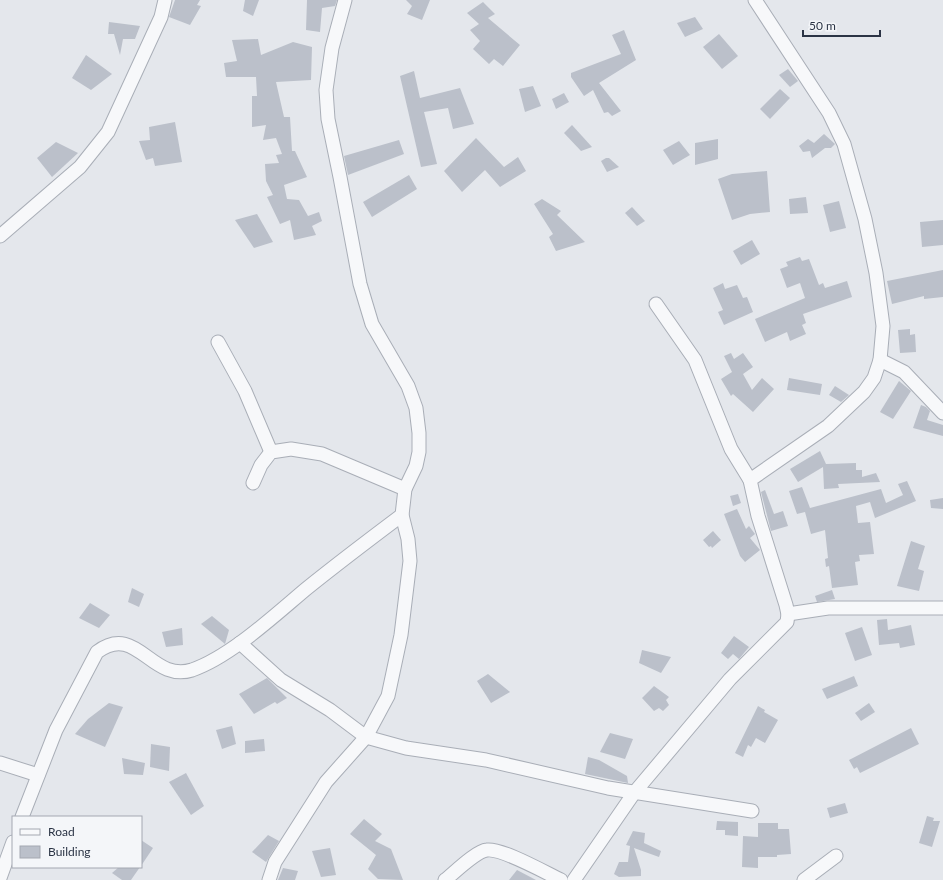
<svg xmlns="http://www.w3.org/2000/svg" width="943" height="880" font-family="Lato,sans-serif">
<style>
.building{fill:#bbc0ca}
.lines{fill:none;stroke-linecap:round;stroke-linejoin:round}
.minor-casing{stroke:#a9aeb7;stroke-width:15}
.minor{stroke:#f7f8fa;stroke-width:13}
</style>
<rect width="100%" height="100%" fill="#e4e7ec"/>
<g class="building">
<path d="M 175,0 L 200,0 L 197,5 L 201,6 L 190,25 L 169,17 Z"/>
<path d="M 245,0 L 259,0 L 253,16 L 243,11 Z"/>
<path d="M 307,0 L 337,0 L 335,6 L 322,8 L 320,32 L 306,30 Z"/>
<path d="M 406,0 L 430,0 L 422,20 L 407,14 L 412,6 Z"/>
<path d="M 483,2 L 495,14 L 488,18 L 520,45 L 503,66 L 494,59 L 489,64 L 473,49 L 480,41 L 470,30 L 479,24 L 467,13 Z"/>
<path d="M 695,17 L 703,29 L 685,37 L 677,23 Z"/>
<path d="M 109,22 L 140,26 L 135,39 L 123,39 L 120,55 L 114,34 L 108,34 Z"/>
<path d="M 624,30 L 636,60 L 599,83 L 621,111 L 612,116 L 608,112 L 604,113 L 593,90 L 584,96 L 571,77 L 571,73 L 621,54 L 612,35 Z"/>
<path d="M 719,34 L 738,56 L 722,69 L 703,47 Z"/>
<path d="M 258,39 L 261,55 L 293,42 L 312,47 L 311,80 L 276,82 L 284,117 L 290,117 L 292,151 L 295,151 L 307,177 L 284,185 L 287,199 L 299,200 L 308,216 L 319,212 L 322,221 L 312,226 L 316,235 L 294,240 L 290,220 L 280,224 L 267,197 L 273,195 L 266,181 L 265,164 L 279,163 L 276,155 L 282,154 L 276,138 L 263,140 L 266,125 L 252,127 L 252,96 L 257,96 L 256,77 L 226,77 L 224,63 L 237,61 L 232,40 Z"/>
<path d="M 86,55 L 112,74 L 91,90 L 72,78 Z"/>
<path d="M 788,69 L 798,81 L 790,87 L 779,75 Z"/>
<path d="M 414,71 L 420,98 L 460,88 L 474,124 L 453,129 L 448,108 L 424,112 L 437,164 L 421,167 L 400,76 Z"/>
<path d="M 533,86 L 541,106 L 525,112 L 519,89 Z"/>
<path d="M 780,89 L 790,98 L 770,119 L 760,109 Z"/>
<path d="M 564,93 L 569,102 L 556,109 L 552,99 Z"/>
<path d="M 175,122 L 182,162 L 155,166 L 153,158 L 146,160 L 139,141 L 150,140 L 149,127 Z"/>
<path d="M 572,125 L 592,147 L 581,151 L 564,133 Z"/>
<path d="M 824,134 L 835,144 L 831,148 L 825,148 L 812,158 L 810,151 L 803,152 L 799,146 L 808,139 L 814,143 Z"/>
<path d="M 476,138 L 504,167 L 518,157 L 526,171 L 500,187 L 485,170 L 462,192 L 444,171 Z"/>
<path d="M 718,139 L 718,159 L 695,165 L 695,143 Z"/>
<path d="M 399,140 L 404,154 L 348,175 L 344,156 Z"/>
<path d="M 679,141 L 690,155 L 673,165 L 663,150 Z"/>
<path d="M 56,142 L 78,153 L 52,177 L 37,158 Z"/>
<path d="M 606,158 L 609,158 L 619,167 L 607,172 L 601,161 Z"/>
<path d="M 767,171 L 770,212 L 750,214 L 732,220 L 718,179 L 732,174 Z"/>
<path d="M 409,175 L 417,189 L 372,217 L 363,202 Z"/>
<path d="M 806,197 L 808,213 L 790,214 L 789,199 Z"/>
<path d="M 542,199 L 561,211 L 557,215 L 585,242 L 556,251 L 549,237 L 553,234 L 534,204 Z"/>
<path d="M 839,201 L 846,228 L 830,232 L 823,205 Z"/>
<path d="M 632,207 L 645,221 L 637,226 L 625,213 Z"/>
<path d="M 257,214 L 273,242 L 254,248 L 235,220 Z"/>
<path d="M 943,220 L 943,245 L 922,247 L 920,222 Z"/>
<path d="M 752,240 L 760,254 L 741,265 L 733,251 Z"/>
<path d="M 800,257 L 802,261 L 809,259 L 819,285 L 823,283 L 825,288 L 847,281 L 852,297 L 803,314 L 806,323 L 802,325 L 806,334 L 790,341 L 787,332 L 765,342 L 755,319 L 805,298 L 800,283 L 787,288 L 780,269 L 788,266 L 786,262 Z"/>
<path d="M 943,270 L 943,297 L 924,299 L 924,296 L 892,304 L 887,281 Z"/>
<path d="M 723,283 L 725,289 L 737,285 L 743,298 L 747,297 L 753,312 L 724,325 L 718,312 L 723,310 L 713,288 Z"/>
<path d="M 910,329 L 910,335 L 915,334 L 916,352 L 900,353 L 898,330 Z"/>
<path d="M 731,353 L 734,359 L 743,353 L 753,367 L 743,374 L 752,390 L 762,378 L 774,389 L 753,412 L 733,394 L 731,396 L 721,379 L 732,372 L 724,356 Z"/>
<path d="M 789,378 L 822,384 L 820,395 L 787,390 Z"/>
<path d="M 899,381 L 911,391 L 893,419 L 880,412 Z"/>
<path d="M 835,386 L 849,395 L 841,402 L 829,395 Z"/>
<path d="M 921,405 L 926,407 L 930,411 L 927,420 L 943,425 L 943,436 L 913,428 Z"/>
<path d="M 820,451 L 826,464 L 856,463 L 856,470 L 862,470 L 862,477 L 876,473 L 880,482 L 838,484 L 839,488 L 824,489 L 823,467 L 798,482 L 790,469 Z"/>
<path d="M 907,481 L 916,501 L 875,518 L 870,502 L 856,506 L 858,523 L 870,522 L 874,554 L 859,555 L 860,561 L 855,562 L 858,585 L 832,588 L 829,566 L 826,567 L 825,559 L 828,558 L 825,530 L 811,534 L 805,512 L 797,514 L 789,491 L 802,487 L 810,508 L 881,489 L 886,503 L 903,495 L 898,484 Z"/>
<path d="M 765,490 L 774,514 L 783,511 L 788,526 L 771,531 L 761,492 Z"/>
<path d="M 738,494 L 741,503 L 733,506 L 730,496 Z"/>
<path d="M 943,498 L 943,509 L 931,508 L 930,500 Z"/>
<path d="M 737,509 L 746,529 L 749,526 L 755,534 L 750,538 L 760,550 L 745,562 L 740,556 L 724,514 Z"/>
<path d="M 713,531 L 721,540 L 712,548 L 711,546 L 709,547 L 703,540 Z"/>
<path d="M 911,541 L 925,546 L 918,569 L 924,571 L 919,591 L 897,586 Z"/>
<path d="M 132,588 L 144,594 L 139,607 L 128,602 Z"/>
<path d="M 832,590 L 835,599 L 817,602 L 815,596 Z"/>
<path d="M 90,603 L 110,615 L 99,628 L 79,618 Z"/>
<path d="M 212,616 L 229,630 L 225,644 L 201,624 Z"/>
<path d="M 887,619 L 888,630 L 911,625 L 915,645 L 900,648 L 899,643 L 879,645 L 877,620 Z"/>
<path d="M 862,627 L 872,655 L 855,661 L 845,633 Z"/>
<path d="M 182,628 L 183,645 L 166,647 L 162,632 Z"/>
<path d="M 734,636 L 749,647 L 739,659 L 733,654 L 728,659 L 721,653 Z"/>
<path d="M 642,650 L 671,657 L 661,673 L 639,663 Z"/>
<path d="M 488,674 L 510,692 L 491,703 L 477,681 Z"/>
<path d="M 854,676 L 858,686 L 827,699 L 822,689 Z"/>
<path d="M 267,678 L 287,698 L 277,704 L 275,702 L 254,714 L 239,694 Z"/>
<path d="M 654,686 L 669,697 L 666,700 L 669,705 L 663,711 L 659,708 L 654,711 L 642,698 Z"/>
<path d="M 109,703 L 123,707 L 105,747 L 75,734 L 88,719 Z"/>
<path d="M 869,703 L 875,712 L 861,721 L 855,713 Z"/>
<path d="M 758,706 L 765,710 L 764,712 L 778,720 L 765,743 L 756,738 L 751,747 L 748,745 L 743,757 L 735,753 Z"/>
<path d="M 232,726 L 236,744 L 222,749 L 216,730 Z"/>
<path d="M 911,728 L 919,744 L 860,773 L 857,767 L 854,769 L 849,760 Z"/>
<path d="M 610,733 L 633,739 L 625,759 L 600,752 Z"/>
<path d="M 264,739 L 265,751 L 245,753 L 245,741 Z"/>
<path d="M 151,744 L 170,747 L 169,771 L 150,767 Z"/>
<path d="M 588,757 L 599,760 L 627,776 L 628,783 L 585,774 Z"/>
<path d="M 122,758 L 145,763 L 143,775 L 124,774 Z"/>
<path d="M 186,773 L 204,806 L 191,815 L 169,782 Z"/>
<path d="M 845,803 L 848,813 L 830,818 L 827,808 Z"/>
<path d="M 927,816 L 934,818 L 933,821 L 940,821 L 932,847 L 919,843 Z"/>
<path d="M 364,819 L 382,834 L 375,841 L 391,849 L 403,880 L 378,879 L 368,869 L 376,855 L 350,834 Z"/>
<path d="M 717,821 L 738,822 L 738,836 L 725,835 L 725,830 L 716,830 Z"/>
<path d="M 758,823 L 778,823 L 778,829 L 789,829 L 791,854 L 777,855 L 777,857 L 758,857 L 758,868 L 742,867 L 743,836 L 758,837 Z"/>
<path d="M 633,831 L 645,833 L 644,843 L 661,851 L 659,857 L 634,848 L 641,870 L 641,876 L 619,877 L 614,874 L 619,862 L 628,862 L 630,846 L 626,845 Z"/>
<path d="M 268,835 L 279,841 L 266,862 L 252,852 Z"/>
<path d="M 141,840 L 153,848 L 141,866 Z"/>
<path d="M 330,848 L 336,875 L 321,877 L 312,851 Z"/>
<path d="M 119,867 L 140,867 L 131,880 L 122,880 L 112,873 Z"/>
<path d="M 283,868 L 298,871 L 295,880 L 278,880 Z"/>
<path d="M 517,870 L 536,880 L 509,880 Z"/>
</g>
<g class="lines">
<defs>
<g id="minor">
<path d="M 0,236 L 80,167 L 108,132 L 161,17 L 165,0"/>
<path d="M 656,304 L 695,360 L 731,449 L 750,480"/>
<path d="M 218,342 L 245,391 L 271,452"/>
<path d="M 880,360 L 904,372 L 943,413"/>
<path d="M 253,483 L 261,465 L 271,452 L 291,449 L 322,454 L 405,489"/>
<path d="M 788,614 L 828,608 L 943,608"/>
<path d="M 240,643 L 281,680 L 330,710 L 366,737 L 406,748 L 486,760 L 608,788 L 752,811"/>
<path d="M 0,763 L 38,775"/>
<path d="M 22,817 L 56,730 L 97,652 C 137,622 151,683 192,670 C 230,657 275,615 306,589 C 337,564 370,539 402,515"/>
<path d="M 0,878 L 13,842"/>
<path d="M 269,880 L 275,862 L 326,782 L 366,737 L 388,696 L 401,635 L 410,561 L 408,539 L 402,515 L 405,489 L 416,466 L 419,452 L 419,433 L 416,408 L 408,386 L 372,324 L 360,284 L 340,177 L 328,119 L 326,90 L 332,48 L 345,0"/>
<path d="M 445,880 C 454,873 476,851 487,850 C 502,848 546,873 561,880"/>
<path d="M 574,880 L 634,793 L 730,679 L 787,622 L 788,614 L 786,605 L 758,516 L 750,480 L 828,426 L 864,392 L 874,378 L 880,360 L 883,326 L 876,273 L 865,219 L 844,144 L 829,113 L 755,0"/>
<path d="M 804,880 L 836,856"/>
</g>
</defs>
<use href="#minor" class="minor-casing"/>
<use href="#minor" class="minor"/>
</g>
<rect x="12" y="816" width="130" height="52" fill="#f4f6f9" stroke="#a4a8b1"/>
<rect x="20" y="829" width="20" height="6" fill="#f7f8fa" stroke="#a4a8b1"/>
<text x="48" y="836" font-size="12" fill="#2b3445">Road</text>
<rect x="20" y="846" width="20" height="12" fill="#bbc0ca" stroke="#a4a8b1"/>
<text x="48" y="856" font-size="12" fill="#2b3445">Building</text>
<path d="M803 30v6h77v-6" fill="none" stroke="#2b3445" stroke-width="2"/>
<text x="809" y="30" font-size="12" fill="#2b3445" stroke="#f4f6f9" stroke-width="3" paint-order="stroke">50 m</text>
</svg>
